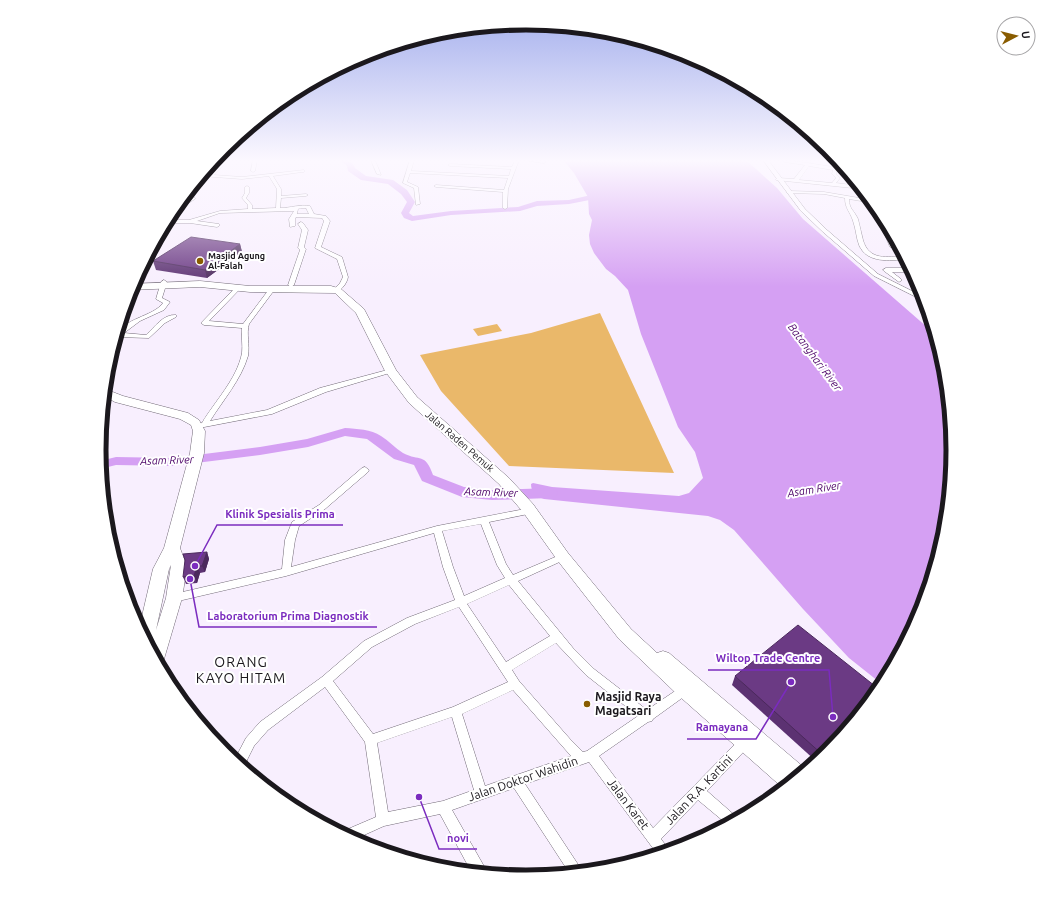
<svg xmlns="http://www.w3.org/2000/svg" width="1052" height="901" font-family="Ubuntu,sans-serif">
<style>
.green{fill:#eab86a}
.water{fill:#d5a0f3}
.lines{fill:none;stroke-linecap:round;stroke-linejoin:round}
.river{fill:#d5a0f3;fill-rule:evenodd}
.minor-casing{stroke:#726a77;stroke-width:1}
.tertiary-casing{stroke:#726a77;stroke-width:1}
.trunk-casing{stroke:#726a77;stroke-width:1}
.minor{fill:#fff;fill-rule:evenodd}
.tertiary{fill:#fff;fill-rule:evenodd}
.trunk{fill:#fff;fill-rule:evenodd}
.wall{fill:#5c3272}
.shaded-wall{fill:#4b295c}
.building{fill:#6b3a84;stroke:#4b295c}
.poi-dot{fill:#895c00;stroke:#fff;stroke-width:1.5}
.labels{text-anchor:middle;stroke-width:4;stroke-linejoin:round;paint-order:stroke}
.far-poi-label{font-size:9px;font-weight:bold;fill:#1b181d;stroke:#fff;text-anchor:start}
.street-label{font-size:10px;fill:#1b181d;stroke:#fff}
.water-label{font-size:11px;font-style:italic;fill:#4a0066;stroke:#fff}
.near-poi-label{font-size:12px;font-weight:bold;fill:#1b181d;stroke:#fff;text-anchor:start}
.near-street-label{font-size:12px;fill:#1b181d;stroke:#fff}
.near-quarter-label{font-size:14px;letter-spacing:1px;fill:#1b181d;stroke:#fff}
.rim{fill:none;stroke:#1b181d;stroke-width:5}
.leader{fill:none;stroke:#7b2cbf;stroke-width:1.5}
.callout-dot{fill:#7b2cbf;stroke:#fff;stroke-width:1.5}
.callout-label{font-size:11px;text-anchor:middle;font-weight:bold;fill:#7b2cbf;stroke:#fff;stroke-width:4;stroke-linejoin:round;paint-order:stroke}
</style>
<rect width="100%" height="100%" fill="#f8effe"/>
<g class="green">
<path d="M 600,313 L 674,473 L 509,466 L 441,391 L 420,355 L 531,333 Z"/>
<path d="M 497,324 L 502,331 L 478,336 L 473,329 Z"/>
</g>
<path class="water" d="M 563,160 L 746,160 L 777,188 L 803,219 L 935,334 L 945,367 L 953,451 L 945,534 L 921,614 L 883,685 L 849,658 L 803,609 L 734,530 L 720,520 L 708,516 L 544,499 C 536,497 531,492 531,484 L 533,483 L 552,487 L 679,496 L 689,493 L 703,478 L 695,452 L 678,427 L 641,334 L 628,290 L 615,276 L 606,269 L 594,253 L 590,244 L 589,235 L 592,220 L 589,214 L 588,197 L 574,173 Z"/>
<g class="lines">
<g class="river">
<path d="M 340,160 L 348,160 L 353,164 L 355,168 L 366,176 L 393,180 L 407,190 L 415,202 L 409,213 L 413,216 L 451,211 L 518,207 L 537,201 L 569,200 L 600,193 L 605,193 L 609,195 L 605,197 L 569,204 L 537,206 L 520,211 L 451,215 L 412,221 L 404,218 L 401,213 L 407,202 L 401,194 L 388,184 L 361,180 L 348,171 L 347,166 Z"/>
<path d="M 345,428 C 357,429 371,429 381,436 C 389,441 395,448 403,453 C 420,462 425,452 433,475 L 464,487 L 492,490 L 551,488 L 556,490 L 558,493 L 556,496 L 551,498 L 492,500 L 462,497 L 422,481 L 414,465 L 394,459 L 367,439 L 345,436 L 308,447 L 260,455 L 172,466 L 116,465 L 100,469 L 100,461 L 116,457 L 172,458 L 260,447 L 307,439 Z"/>
</g>
<defs>
<g id="minor">
<path d="M 224,160 L 229,160 L 214,175 L 242,177 L 304,170 L 304,172 L 302,172 L 273,176 L 281,189 L 281,196 L 306,194 L 308,195 L 306,196 L 281,198 L 280,208 C 291,208 300,204 310,206 L 314,214 L 326,216 L 330,221 L 321,247 L 342,257 L 348,277 C 347,283 342,290 336,292 L 333,290 L 340,283 L 343,277 L 337,259 L 315,248 L 324,221 L 322,218 L 296,217 L 295,219 L 295,226 L 290,227 L 289,219 L 294,211 L 220,213 L 197,221 L 219,224 L 219,226 L 217,227 L 190,223 L 165,223 L 176,207 L 193,197 L 195,198 L 195,199 L 179,209 L 169,220 L 189,220 L 220,211 L 248,209 L 248,205 L 242,198 L 245,193 L 245,187 L 247,186 L 249,187 L 249,193 L 246,198 L 252,205 L 252,209 L 276,208 L 277,189 L 269,176 L 242,179 L 201,176 L 203,174 L 209,174 ZM 301,208 L 306,208 L 309,214 L 297,214 L 298,209 Z"/>
<path d="M 253,160 L 257,160 L 255,171 L 253,172 L 251,171 Z"/>
<path d="M 371,160 L 375,160 L 381,175 L 377,174 Z"/>
<path d="M 410,160 L 414,160 L 411,171 L 509,176 L 511,169 L 450,166 L 448,165 L 450,164 L 512,167 L 515,160 L 519,160 L 508,189 L 507,208 L 505,209 L 503,208 L 503,192 L 436,187 L 434,186 L 436,185 L 504,190 L 508,178 L 410,173 L 407,182 L 418,187 L 420,204 L 416,205 L 414,188 L 403,183 Z"/>
<path d="M 523,160 L 541,160 L 546,162 L 544,163 Z"/>
<path d="M 783,160 L 808,163 L 833,167 L 835,160 L 838,160 L 837,168 L 845,169 L 847,171 L 837,170 L 836,174 L 840,178 L 836,183 L 860,186 L 862,189 L 776,180 L 776,179 L 778,178 L 794,179 L 805,165 L 785,162 ZM 809,166 L 833,170 L 832,174 L 836,178 L 832,183 L 799,180 Z"/>
<path d="M 789,191 L 824,192 L 871,200 L 873,203 L 849,199 C 849,209 854,210 858,219 C 860,226 861,233 863,240 C 869,261 887,257 905,256 L 906,260 C 890,260 867,264 859,245 C 856,237 856,229 853,221 C 850,211 845,209 845,198 L 824,194 L 787,193 L 787,191 Z"/>
<path d="M 881,214 C 887,221 892,238 896,247 L 895,248 L 890,247 L 882,228 Z"/>
<path d="M 301,222 L 303,223 L 308,230 L 304,247 L 306,249 L 294,285 L 291,287 L 288,285 L 300,250 L 298,248 L 302,230 L 298,224 Z"/>
<path d="M 886,268 L 911,268 L 913,272 L 892,272 L 901,279 L 902,280 L 899,282 L 884,271 L 883,270 Z"/>
<path d="M 164,280 L 167,282 L 162,298 L 170,302 L 164,310 L 140,321 L 124,333 L 146,335 C 155,327 163,314 176,315 L 176,317 L 165,323 L 149,338 L 116,337 C 122,318 153,317 163,303 L 156,299 L 161,282 Z"/>
<path d="M 237,287 L 239,288 L 239,290 L 209,321 L 243,324 L 270,288 L 274,288 L 275,289 L 249,324 C 246,334 250,345 248,356 C 241,380 223,400 210,421 L 267,410 L 320,388 L 391,369 L 394,371 L 393,372 L 326,392 L 272,414 L 199,428 L 196,428 L 195,426 L 196,424 L 202,423 C 215,401 237,379 242,353 C 243,344 241,336 242,328 L 204,325 L 201,323 L 235,288 Z"/>
<path d="M 929,312 L 932,324 L 930,323 L 925,317 L 927,313 Z"/>
<path d="M 365,467 L 369,470 L 368,472 L 325,509 L 299,526 L 295,540 L 291,567 L 437,526 L 530,508 L 533,509 L 534,511 L 533,513 L 489,522 L 506,564 L 513,575 L 560,555 L 563,553 L 566,555 L 568,557 L 566,559 L 518,581 L 573,648 L 594,669 L 647,710 L 681,687 L 685,685 L 689,687 L 691,690 L 689,693 L 653,719 L 652,721 L 648,722 L 599,756 L 653,828 L 741,738 L 745,736 L 749,738 L 751,742 L 749,746 L 707,791 L 739,819 L 728,825 L 698,800 L 661,839 L 670,851 L 658,855 L 589,762 L 525,784 L 583,872 L 570,874 L 514,788 L 452,810 L 485,868 L 486,874 L 472,873 L 440,814 L 384,826 L 353,840 L 341,834 L 341,832 L 376,817 L 365,742 L 325,687 L 268,730 L 254,746 L 247,760 L 247,767 L 245,771 L 235,762 L 237,755 L 246,738 L 260,722 L 322,677 L 364,641 L 407,618 L 455,600 L 443,567 L 434,533 L 286,576 L 174,602 L 170,601 L 169,598 L 170,595 L 174,594 L 282,569 L 285,540 L 292,522 L 319,505 L 362,468 ZM 481,524 L 497,565 L 505,578 L 464,596 L 453,567 L 442,531 ZM 509,585 L 550,636 L 506,662 L 467,604 ZM 459,607 L 508,682 L 453,707 L 373,734 L 333,681 L 372,647 L 415,624 ZM 556,643 L 586,675 L 638,716 L 587,751 L 583,752 L 570,739 L 519,681 L 512,670 ZM 513,690 L 571,756 L 485,786 L 462,714 ZM 452,717 L 474,790 L 443,801 L 388,812 L 377,743 Z"/>
</g>
<path id="tertiary" d="M 763,160 L 768,160 L 805,209 L 827,230 L 878,274 L 924,297 L 926,302 L 874,276 L 823,232 L 801,211 Z"/>
<g id="trunk">
<path d="M 200,281 L 250,286 L 331,286 L 341,289 L 364,309 L 396,370 L 417,397 L 509,478 L 533,504 L 568,553 L 631,629 L 657,653 L 663,651 L 669,653 L 807,770 L 784,789 L 679,696 L 619,639 L 558,561 L 523,512 L 499,484 L 409,403 L 385,371 L 356,313 L 335,293 L 250,292 L 200,287 L 130,290 L 133,284 Z"/>
<path d="M 105,389 L 123,396 L 188,413 L 199,420 L 205,431 L 204,453 L 180,548 L 187,567 L 182,598 L 164,659 L 161,664 L 158,665 L 150,649 L 151,645 L 148,646 L 139,629 L 153,569 L 164,548 L 190,453 L 193,431 L 191,425 L 180,419 L 115,402 L 104,396 ZM 171,565 L 166,598 L 156,630 L 169,569 Z"/>
</g>
</defs>
<use href="#minor" class="minor-casing"/>
<use href="#tertiary" class="tertiary-casing"/>
<use href="#trunk" class="trunk-casing"/>
<use href="#minor" class="minor"/>
<use href="#tertiary" class="tertiary"/>
<use href="#trunk" class="trunk"/>
</g>
<g class="wall">
<path d="M 240,244 L 242,252 L 207,278 L 156,270 L 153,261 Z"/>
<path d="M 207,552 L 209,559 L 205,572 L 200,573 L 197,583 L 186,584 L 183,577 Z"/>
<path d="M 735,676 L 828,753 L 817,762 L 732,685 Z"/>
</g>
<g class="shaded-wall">
<path d="M 240,244 L 242,252 L 207,278 L 205,270 Z"/>
<path d="M 207,552 L 209,559 L 205,572 L 202,566 Z"/>
<path d="M 197,566 L 200,573 L 197,583 L 194,576 Z"/>
</g>
<g class="building">
<path d="M 191,237 L 240,244 L 205,270 L 153,261 Z"/>
<path d="M 207,552 L 202,566 L 197,566 L 194,576 L 183,577 L 185,560 L 183,554 Z"/>
<path d="M 798,625 L 880,690 L 828,753 L 824,756 L 735,676 Z"/>
</g>
<linearGradient id="sky" x2="0" y2="1"><stop stop-color="#a0acec"/><stop offset="0.56" stop-color="#fcf8ff"/><stop offset="1" stop-color="#fcf8ff" stop-opacity="0"/></linearGradient>
<rect width="1052" height="287" fill="url(#sky)"/>
<g class="poi-dot">
<circle cx="200" cy="261" r="4"/>
<circle cx="587" cy="704" r="4"/>
</g>
<g class="labels">
<g class="far-poi-label">
<text x="208" y="259">Masjid Agung<tspan x="208" dy="10">Al-Falah</tspan></text>
</g>
<g class="street-label">
<text transform="translate(460 441) rotate(41)" y="4">Jalan Raden Pemuk</text>
</g>
<g class="water-label">
<text transform="translate(815 357) rotate(53)" y="4">Batanghari River</text>
<text transform="translate(167 460) rotate(-2)" y="4">Asam River</text>
<text transform="translate(814 489) rotate(-9)" y="4">Asam River</text>
<text transform="translate(491 492) rotate(2)" y="4">Asam River</text>
</g>
<g class="near-poi-label">
<text x="595" y="701">Masjid Raya<tspan x="595" dy="14">Magatsari</tspan></text>
</g>
<g class="near-street-label">
<text transform="translate(523 779) rotate(-19)" y="4">Jalan Doktor Wahidin</text>
<text transform="translate(699 790) rotate(-46)" y="4">Jalan R.A. Kartini</text>
<text transform="translate(628 804) rotate(53)" y="4">Jalan Karet</text>
</g>
<g class="near-quarter-label">
<text x="241" y="667">ORANG<tspan x="241" dy="16">KAYO HITAM</tspan></text>
</g>
</g>
<path d="M0 0H1052V901H0ZM106 450a420 420 0 1 1 840 0a420 420 0 1 1-840 0Z" fill="#fff" fill-rule="evenodd"/>
<path class="rim" d="M106 450a420 420 0 1 1 840 0a420 420 0 1 1-840 0Z"/>
<path class="leader" d="M195 566L217 525H343M190 579L199 627H377M833 717L829 670H708M791 682L756 739H687M419 797L439 849H477"/>
<g class="callout-dot">
<circle cx="195" cy="566" r="4"/>
<circle cx="190" cy="579" r="4"/>
<circle cx="833" cy="717" r="4"/>
<circle cx="791" cy="682" r="4"/>
<circle cx="419" cy="797" r="4"/>
</g>
<g class="callout-label">
<text x="280" y="518">Klinik Spesialis Prima</text>
<text x="288" y="620">Laboratorium Prima Diagnostik</text>
<text x="768" y="662">Wiltop Trade Centre</text>
<text x="722" y="731">Ramayana</text>
<text x="458" y="842">novi</text>
</g>
<g transform="translate(1016 36) rotate(83)"><circle r="19" fill="#ffffff" stroke="#a4a3a5"/>
<path d="M0-3L7 15L0 10L-7 15Z" fill="#895c00"/>
<text y="-6" font-size="11" font-weight="bold" text-anchor="middle" fill="#1b181d">U</text>
</g>
</svg>
